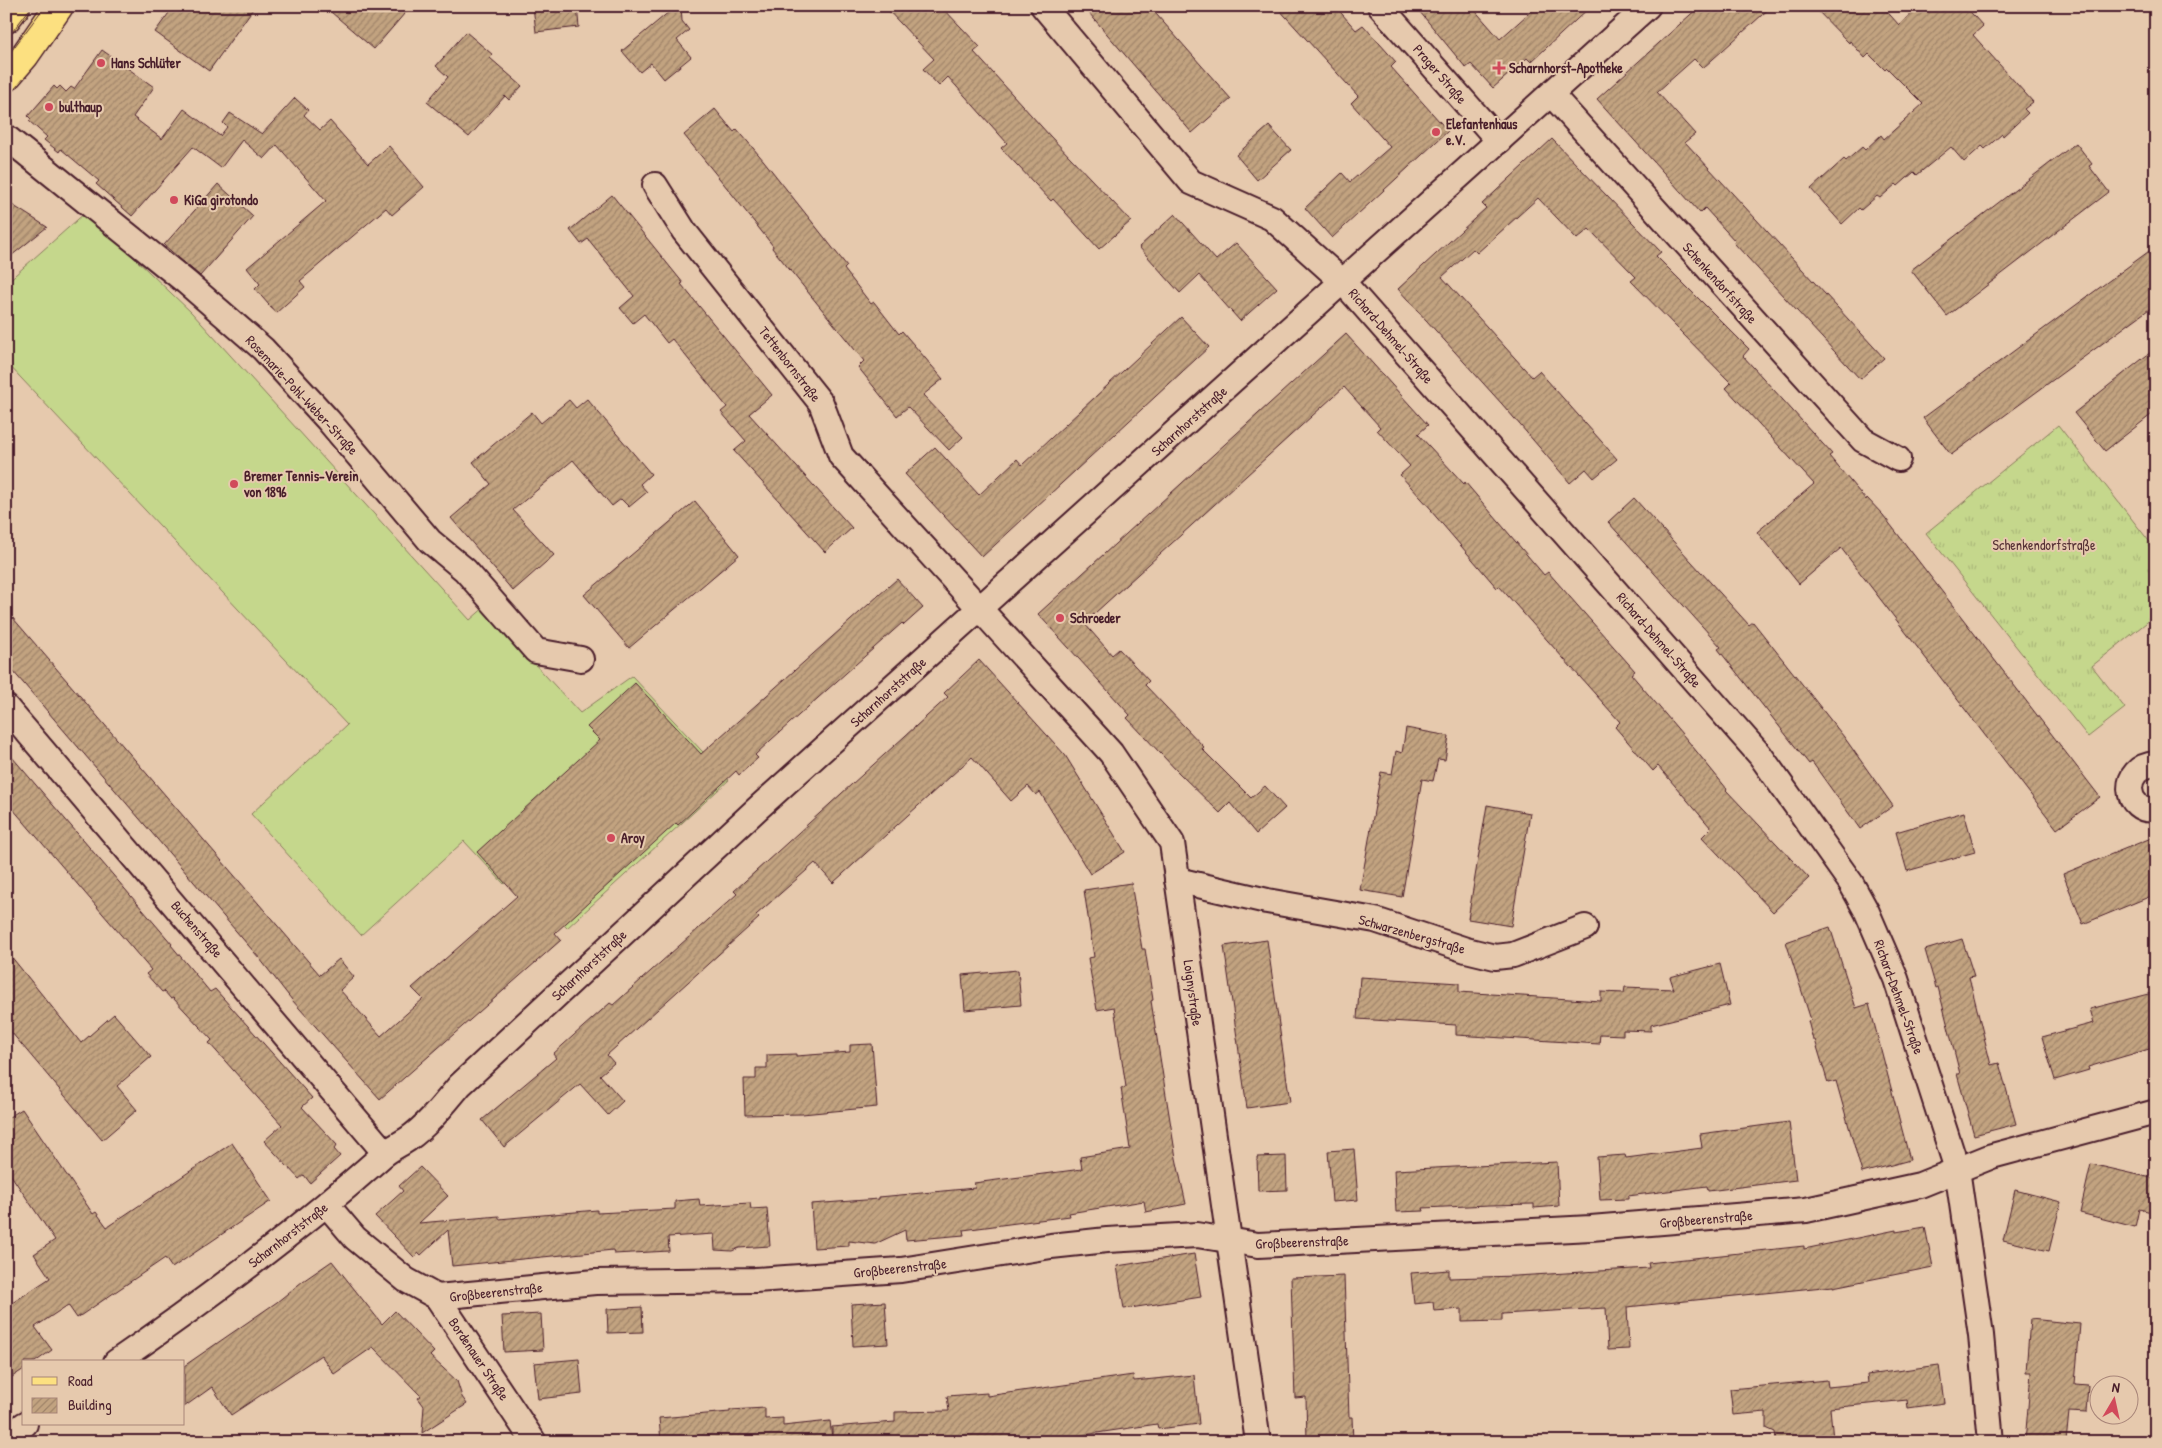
<svg xmlns="http://www.w3.org/2000/svg" width="2162" height="1448" font-family="'Patrick Hand',sans-serif">
<style>
.grass{fill:url(#grass-tufts);stroke:#887b5c}
.garden{fill:#c5d78c;stroke:#887b5c}
.building{fill:url(#building-hatch);stroke:#4a1f2b}
.lines{fill:none;stroke-linecap:round;stroke-linejoin:round}
.minor-casing{stroke:#4a1f2b;stroke-width:28}
.major-casing{stroke:#4a1f2b;stroke-width:31}
.minor{stroke:#e6c9ad;stroke-width:24}
.major{stroke:#fce080;stroke-width:28}
.tram{stroke:#4a1f2b;stroke-width:1}
.poi-dot{fill:#d1495b;stroke:#e6c9ad;stroke-width:2}
.labels{text-anchor:middle;stroke-width:4;stroke-linejoin:round;paint-order:stroke}
.poi-label{font-size:14px;font-weight:bold;fill:#4a1f2b;stroke:#e6c9ad;text-anchor:start}
.street-label{font-size:14px;fill:#4a1f2b;stroke:#e6c9ad}
.park-label{font-size:14px;fill:#563135;stroke:#e6c9ad}
</style>
<defs>
<pattern id="grass-tufts" width="24" height="20" patternUnits="userSpaceOnUse" patternTransform="scale(1.25)"><rect width="24" height="20" fill="#c5d78c"/><path d="M3 7l-1-3M5 7V3M7 7l1-3M15 17l-1-3M17 17v-4M19 17l1-3" fill="none" stroke="#abb879"/></pattern>
<pattern id="building-hatch" width="6" height="6" patternUnits="userSpaceOnUse" patternTransform="scale(1.25)"><rect width="6" height="6" fill="#c2a380"/><path d="M-1 1l2-2M0 6l6-6M5 7l2-2" fill="none" stroke="#a08469"/></pattern>
</defs>
<rect width="100%" height="100%" fill="#e6c9ad"/>
<filter id="ink" filterUnits="userSpaceOnUse"><feTurbulence type="fractalNoise" baseFrequency=".02" numOctaves="2"/><feDisplacementMap in="SourceGraphic" scale="10" xChannelSelector="R" yChannelSelector="G"/><feConvolveMatrix kernelMatrix="1 2 1 2 8 2 1 2 1" color-interpolation-filters="sRGB"/></filter>
<g filter="url(#ink)">
<path class="grass" d="M 2058,425 L 2156,550 L 2156,615 L 2092,666 L 2125,708 L 2088,737 L 1926,533 Z"/>
<path class="garden" d="M 86,212 L 192,313 L 470,620 L 486,606 L 522,650 L 580,713 L 632,676 L 729,780 L 567,928 L 516,873 L 504,884 L 464,841 L 361,935 L 251,814 L 347,725 L 6,362 L 6,283 Z"/>
<g class="building">
<path d="M 174,6 L 255,6 L 209,71 L 155,32 Z"/>
<path d="M 324,6 L 411,6 L 374,49 Z"/>
<path d="M 533,6 L 577,6 L 579,27 L 536,32 Z"/>
<path d="M 676,6 L 681,6 L 682,21 L 689,30 L 677,40 L 691,57 L 664,79 L 651,63 L 640,72 L 622,51 Z"/>
<path d="M 884,6 L 941,6 L 980,47 L 974,52 L 1050,136 L 1131,221 L 1099,249 L 1053,199 L 1051,201 L 1001,148 L 1007,143 L 948,77 L 939,86 L 923,69 L 934,59 Z"/>
<path d="M 1083,6 L 1149,6 L 1231,99 L 1192,133 Z"/>
<path d="M 1276,6 L 1335,6 L 1356,30 L 1363,25 L 1396,62 L 1391,67 L 1448,131 L 1332,238 L 1305,208 L 1342,173 L 1350,182 L 1390,147 L 1351,103 L 1358,96 Z"/>
<path d="M 1415,6 L 1471,6 L 1500,39 L 1537,6 L 1591,6 L 1531,62 L 1527,58 L 1493,88 L 1471,64 L 1466,68 Z"/>
<path d="M 1700,6 L 1772,6 L 1703,68 L 1694,59 L 1657,92 L 1695,134 L 1685,142 L 1884,358 L 1860,379 L 1734,243 L 1735,241 L 1705,208 L 1700,213 L 1597,99 Z"/>
<path d="M 1813,6 L 1882,6 L 1899,25 L 1919,6 L 1965,6 L 1983,26 L 1973,35 L 2033,102 L 2024,109 L 2028,113 L 2003,136 L 2002,134 L 1985,149 L 1982,146 L 1964,162 L 1951,147 L 1917,175 L 1914,172 L 1898,186 L 1896,184 L 1880,198 L 1877,196 L 1861,210 L 1859,208 L 1842,224 L 1811,189 L 1844,159 L 1846,161 L 1862,147 L 1865,150 L 1881,135 L 1884,139 L 1923,104 L 1887,68 L 1885,70 L 1869,54 L 1865,58 L 1850,41 L 1849,43 Z"/>
<path d="M 466,32 L 493,55 L 490,58 L 522,86 L 509,100 L 505,96 L 469,137 L 427,102 L 448,77 L 436,66 Z"/>
<path d="M 102,50 L 154,87 L 133,117 L 162,139 L 184,109 L 220,136 L 227,127 L 223,123 L 230,113 L 262,134 L 295,98 L 308,110 L 304,115 L 320,130 L 330,121 L 368,164 L 389,146 L 424,187 L 392,215 L 386,208 L 353,236 L 300,281 L 305,287 L 276,313 L 255,289 L 260,284 L 247,268 L 326,201 L 277,145 L 264,159 L 242,140 L 221,168 L 193,147 L 132,216 L 96,184 L 99,181 L 61,149 L 59,152 L 44,140 L 47,137 L 29,121 L 31,119 L 28,116 L 54,86 L 57,89 L 60,86 L 66,92 L 71,87 L 74,89 Z"/>
<path d="M 715,109 L 734,132 L 737,129 L 764,161 L 847,266 L 844,269 L 871,304 L 874,302 L 899,334 L 902,331 L 943,379 L 923,395 L 963,437 L 949,450 L 908,407 L 897,416 L 858,367 L 864,361 L 772,248 L 773,246 L 732,194 L 684,135 Z"/>
<path d="M 1269,126 L 1291,150 L 1257,180 L 1236,155 Z"/>
<path d="M 1552,139 L 1661,252 L 1656,256 L 1749,349 L 1743,356 L 1832,454 L 1829,456 L 1866,500 L 1867,498 L 1883,515 L 2100,797 L 2057,829 L 1841,548 L 1799,584 L 1757,532 L 1814,484 L 1726,388 L 1731,383 L 1631,281 L 1636,277 L 1589,229 L 1577,239 L 1538,198 L 1477,253 L 1473,249 L 1442,277 L 1532,377 L 1539,371 L 1617,459 L 1594,478 L 1586,469 L 1570,483 L 1502,404 L 1398,289 L 1486,208 L 1482,204 Z"/>
<path d="M 2076,143 L 2092,164 L 2089,166 L 2109,192 L 1947,316 L 1911,270 Z"/>
<path d="M 218,184 L 253,216 L 200,276 L 164,245 Z"/>
<path d="M 612,195 L 683,283 L 681,284 L 772,395 L 749,414 L 852,528 L 825,552 L 734,451 L 746,441 L 721,412 L 727,407 L 672,339 L 667,343 L 644,314 L 633,323 L 620,308 L 634,296 L 588,239 L 581,244 L 570,230 Z"/>
<path d="M 6,201 L 47,227 L 6,260 Z"/>
<path d="M 1175,214 L 1216,260 L 1236,243 L 1277,288 L 1240,321 L 1199,275 L 1180,293 L 1139,247 Z"/>
<path d="M 2156,246 L 2156,304 L 1951,455 L 1923,418 Z"/>
<path d="M 1181,317 L 1209,347 L 982,557 L 905,474 L 935,447 L 979,495 L 1017,459 L 1022,465 Z"/>
<path d="M 1346,334 L 1428,425 L 1418,434 L 1464,484 L 1465,482 L 1544,575 L 1548,572 L 1635,671 L 1631,674 L 1688,741 L 1727,789 L 1726,790 L 1809,878 L 1773,912 L 1702,837 L 1711,828 L 1658,766 L 1653,771 L 1615,727 L 1620,722 L 1499,586 L 1497,588 L 1431,511 L 1432,510 L 1400,475 L 1410,466 L 1377,430 L 1380,427 L 1344,387 L 1084,623 L 1112,655 L 1119,649 L 1149,681 L 1145,685 L 1204,747 L 1202,749 L 1251,798 L 1265,786 L 1285,808 L 1256,834 L 1230,803 L 1220,813 L 1178,772 L 1127,718 L 1130,715 L 1038,614 Z"/>
<path d="M 2156,348 L 2156,411 L 2105,451 L 2074,413 Z"/>
<path d="M 587,399 L 651,474 L 640,484 L 647,492 L 629,507 L 621,499 L 612,506 L 573,460 L 513,510 L 554,555 L 513,591 L 451,518 L 491,484 L 473,462 L 532,412 L 541,423 L 569,400 L 576,408 Z"/>
<path d="M 1634,498 L 1749,625 L 1753,622 L 1844,737 L 1893,806 L 1860,829 L 1812,762 L 1809,764 L 1718,649 L 1721,647 L 1608,522 Z"/>
<path d="M 695,501 L 739,555 L 629,648 L 584,595 Z"/>
<path d="M 897,579 L 923,608 L 904,625 L 902,623 L 771,740 L 755,755 L 758,758 L 739,775 L 736,771 L 678,825 L 676,823 L 555,933 L 561,940 L 380,1099 L 292,1000 L 260,959 L 6,663 L 6,610 L 320,975 L 339,959 L 354,977 L 340,990 L 381,1036 L 423,999 L 412,988 L 517,896 L 477,852 L 600,740 L 587,727 L 635,683 L 701,754 Z"/>
<path d="M 979,660 L 1065,755 L 1125,852 L 1090,874 L 1040,792 L 1036,795 L 1028,786 L 1011,801 L 972,757 L 833,883 L 815,863 L 756,915 L 759,918 L 607,1055 L 614,1063 L 600,1075 L 623,1101 L 608,1115 L 580,1084 L 504,1147 L 482,1120 L 556,1058 L 553,1054 L 583,1027 L 610,1003 L 613,1005 L 737,894 L 734,891 L 948,697 L 944,693 Z"/>
<path d="M 1406,728 L 1449,736 L 1445,760 L 1438,759 L 1433,781 L 1422,779 L 1402,897 L 1360,890 L 1381,772 L 1392,774 L 1396,751 L 1402,753 Z"/>
<path d="M 6,750 L 172,944 L 171,945 L 210,992 L 215,989 L 312,1098 L 302,1107 L 337,1145 L 334,1149 L 340,1156 L 310,1183 L 304,1175 L 299,1179 L 264,1141 L 282,1125 L 209,1043 L 212,1040 L 173,998 L 171,999 L 164,991 L 162,992 L 146,974 L 151,970 L 6,801 Z"/>
<path d="M 1487,805 L 1530,813 L 1511,926 L 1468,919 Z"/>
<path d="M 1964,812 L 1975,852 L 1907,871 L 1896,832 Z"/>
<path d="M 2156,836 L 2156,894 L 2083,924 L 2063,874 Z"/>
<path d="M 1131,883 L 1142,949 L 1145,949 L 1153,1000 L 1151,1001 L 1176,1158 L 1186,1204 L 1146,1212 L 1144,1201 L 1069,1213 L 1070,1216 L 963,1230 L 964,1235 L 906,1240 L 905,1230 L 875,1244 L 849,1241 L 849,1246 L 814,1248 L 811,1204 L 879,1199 L 879,1197 L 975,1188 L 974,1183 L 1082,1169 L 1080,1157 L 1130,1149 L 1121,1088 L 1126,1087 L 1114,1007 L 1097,1010 L 1088,958 L 1094,957 L 1084,890 Z"/>
<path d="M 1830,927 L 1856,1008 L 1869,1004 L 1910,1160 L 1862,1173 L 1836,1081 L 1828,1083 L 1815,1040 L 1813,1040 L 1808,1021 L 1811,1020 L 1786,942 Z"/>
<path d="M 1962,939 L 1974,976 L 1969,977 L 1991,1065 L 1999,1063 L 2016,1124 L 1974,1135 L 1957,1074 L 1960,1074 L 1938,987 L 1936,988 L 1925,950 Z"/>
<path d="M 1267,940 L 1290,1102 L 1247,1108 L 1224,946 Z"/>
<path d="M 6,950 L 81,1043 L 114,1014 L 151,1057 L 117,1086 L 137,1110 L 102,1140 L 6,1026 Z"/>
<path d="M 1720,964 L 1730,1005 L 1651,1025 L 1651,1031 L 1623,1030 L 1623,1035 L 1600,1034 L 1599,1044 L 1456,1035 L 1456,1025 L 1357,1019 L 1360,977 L 1459,983 L 1459,992 L 1601,1001 L 1601,992 L 1624,993 L 1625,987 L 1674,989 L 1670,977 Z"/>
<path d="M 1018,970 L 1021,1005 L 965,1010 L 962,975 Z"/>
<path d="M 2156,992 L 2156,1047 L 2088,1067 L 2089,1070 L 2055,1080 L 2042,1037 L 2094,1023 L 2090,1009 Z"/>
<path d="M 872,1044 L 877,1107 L 802,1114 L 745,1115 L 744,1079 L 756,1079 L 756,1068 L 767,1068 L 767,1055 L 796,1054 L 796,1056 L 850,1052 L 850,1045 Z"/>
<path d="M 22,1109 L 93,1214 L 96,1212 L 107,1227 L 232,1143 L 271,1201 L 172,1268 L 165,1258 L 77,1318 L 68,1305 L 35,1327 L 52,1350 L 35,1362 L 24,1362 L 24,1369 L 6,1381 L 6,1307 L 50,1278 L 34,1254 L 55,1240 L 6,1168 L 6,1119 Z"/>
<path d="M 1789,1122 L 1796,1180 L 1708,1191 L 1707,1186 L 1628,1196 L 1628,1199 L 1600,1200 L 1597,1157 L 1625,1155 L 1626,1158 L 1702,1148 L 1700,1134 Z"/>
<path d="M 1354,1149 L 1358,1200 L 1332,1202 L 1328,1151 Z"/>
<path d="M 1286,1156 L 1287,1190 L 1258,1191 L 1257,1157 Z"/>
<path d="M 1557,1162 L 1559,1206 L 1534,1208 L 1534,1204 L 1490,1205 L 1423,1208 L 1424,1211 L 1396,1212 L 1394,1170 Z"/>
<path d="M 2091,1164 L 2156,1179 L 2156,1213 L 2139,1209 L 2135,1227 L 2080,1213 Z"/>
<path d="M 420,1167 L 448,1196 L 419,1223 L 499,1216 L 499,1219 L 597,1210 L 597,1213 L 675,1209 L 675,1201 L 699,1199 L 700,1206 L 750,1203 L 751,1209 L 767,1208 L 770,1246 L 739,1248 L 732,1251 L 715,1250 L 714,1234 L 668,1237 L 669,1251 L 614,1254 L 613,1250 L 452,1266 L 448,1230 L 421,1255 L 419,1253 L 414,1257 L 375,1216 L 403,1191 L 399,1186 Z"/>
<path d="M 2015,1190 L 2061,1202 L 2049,1251 L 2003,1240 Z"/>
<path d="M 1925,1227 L 1933,1267 L 1833,1287 L 1833,1286 L 1627,1307 L 1629,1349 L 1608,1350 L 1606,1308 L 1502,1314 L 1502,1321 L 1462,1322 L 1462,1309 L 1434,1311 L 1433,1302 L 1414,1304 L 1411,1273 L 1449,1270 L 1449,1278 L 1516,1276 L 1649,1268 L 1648,1263 L 1804,1246 L 1804,1249 L 1896,1230 L 1896,1232 Z"/>
<path d="M 1194,1254 L 1201,1297 L 1124,1309 L 1117,1266 Z"/>
<path d="M 332,1261 L 382,1324 L 395,1311 L 434,1352 L 430,1356 L 457,1381 L 462,1397 L 467,1404 L 422,1433 L 424,1406 L 418,1398 L 421,1396 L 373,1347 L 334,1374 L 321,1355 L 231,1415 L 212,1387 L 184,1407 L 184,1366 L 277,1302 L 303,1281 Z"/>
<path d="M 1344,1276 L 1349,1417 L 1352,1417 L 1353,1442 L 1307,1442 L 1306,1397 L 1295,1398 L 1291,1278 Z"/>
<path d="M 885,1302 L 888,1344 L 853,1346 L 851,1304 Z"/>
<path d="M 642,1307 L 643,1332 L 608,1333 L 607,1309 Z"/>
<path d="M 541,1314 L 543,1350 L 504,1352 L 502,1316 Z"/>
<path d="M 2030,1319 L 2080,1324 L 2075,1384 L 2088,1385 L 2086,1413 L 2069,1412 L 2066,1442 L 2025,1442 L 2031,1372 L 2026,1372 Z"/>
<path d="M 579,1359 L 582,1394 L 538,1399 L 534,1363 Z"/>
<path d="M 1939,1365 L 1944,1403 L 1908,1408 L 1907,1400 L 1830,1408 L 1833,1439 L 1776,1442 L 1775,1432 L 1766,1428 L 1766,1412 L 1733,1415 L 1730,1389 L 1827,1380 L 1828,1387 L 1868,1383 L 1867,1375 Z"/>
<path d="M 1133,1375 L 1134,1381 L 1194,1375 L 1199,1424 L 1158,1429 L 1157,1424 L 1037,1442 L 661,1442 L 659,1418 L 730,1412 L 730,1410 L 765,1408 L 765,1419 L 783,1418 L 783,1426 L 830,1421 L 832,1438 L 832,1427 L 895,1422 L 895,1412 L 949,1411 L 947,1396 L 987,1393 L 987,1396 Z"/>
</g>
<g class="lines">
<defs>
<g id="minor">
<path d="M 1043,6 L 1191,182 L 1272,218 L 1343,282 L 1760,755 L 1851,883 L 1867,912 L 1896,979 L 1957,1169 L 1981,1335 L 1991,1442"/>
<path d="M 1380,6 L 1499,141"/>
<path d="M 1552,95 L 1863,440 L 1898,459"/>
<path d="M 6,137 L 186,282 L 263,349 L 328,420 L 430,541 L 465,570 L 536,651 L 581,659"/>
<path d="M 655,185 L 684,231 L 821,403 L 841,456 L 1111,753 L 1172,843 L 1258,1442"/>
<path d="M 6,707 L 385,1153"/>
<path d="M 2156,764 C 2119,766 2124,815 2156,809"/>
<path d="M 1177,880 L 1267,901 L 1375,920 L 1466,950 L 1495,957 L 1513,955 L 1585,927"/>
<path d="M 327,1205 L 355,1238 L 406,1280 L 437,1297 L 534,1442"/>
<path d="M 437,1297 L 595,1282 L 755,1280 L 901,1270 L 1051,1246 L 1107,1240 L 1197,1235 L 1258,1245 L 1591,1228 L 1806,1210 L 1920,1185 L 1992,1156 L 2156,1112"/>
<path d="M 116,1362 C 209,1298 298,1231 382,1156 C 390,1149 399,1145 408,1139 C 428,1125 444,1104 460,1085 L 758,808 L 1648,6"/>
<path d="M 6,1438 L 25,1424"/>
</g>
<g id="major">
<path d="M 6,19 L 16,6"/>
<path d="M 6,77 L 25,55 L 59,6"/>
</g>
</defs>
<use href="#minor" class="minor-casing"/>
<use href="#major" class="major-casing"/>
<use href="#minor" class="minor"/>
<use href="#major" class="major"/>
<g class="tram">
<path d="M 6,40 L 32,6"/>
<path d="M 6,58 L 45,6"/>
</g>
</g>
</g>
<g class="poi-dot">
<circle cx="101" cy="63" r="5"/>
<path d="M1496.5 60.5h5v5h5v5h-5v5h-5v-5h-5v-5h5z"/>
<circle cx="49" cy="107" r="5"/>
<circle cx="1436" cy="132" r="5"/>
<circle cx="174" cy="200" r="5"/>
<circle cx="234" cy="484" r="5"/>
<circle cx="1060" cy="618" r="5"/>
<circle cx="611" cy="838" r="5"/>
</g>
<g class="labels">
<g class="poi-label">
<text x="111" y="68">Hans Schlüter</text>
<text x="1509" y="73">Scharnhorst-Apotheke</text>
<text x="59" y="112">bulthaup</text>
<text x="1446" y="129">Elefantenhaus<tspan x="1446" dy="16">e.V.</tspan></text>
<text x="184" y="205">KiGa girotondo</text>
<text x="244" y="481">Bremer Tennis-Verein<tspan x="244" dy="16">von 1896</tspan></text>
<text x="1070" y="623">Schroeder</text>
<text x="621" y="843">Aroy</text>
</g>
<g class="street-label">
<text transform="translate(1440 74) rotate(49)" y="5">Prager Straße</text>
<text transform="translate(1720 283) rotate(48)" y="5">Schenkendorfstraße</text>
<text transform="translate(1391 336) rotate(49)" y="5">Richard-Dehmel-Straße</text>
<text transform="translate(790 364) rotate(52)" y="5">Tettenbornstraße</text>
<text transform="translate(302 395) rotate(47)" y="5">Rosemarie-Pohl-Weber-Straße</text>
<text transform="translate(1189 421) rotate(-42)" y="5">Scharnhorststraße</text>
<text transform="translate(1659 640) rotate(49)" y="5">Richard-Dehmel-Straße</text>
<text transform="translate(888 692) rotate(-42)" y="5">Scharnhorststraße</text>
<text transform="translate(197 929) rotate(49)" y="5">Buchenstraße</text>
<text transform="translate(1412 934) rotate(16)" y="5">Schwarzenbergstraße</text>
<text transform="translate(589 965) rotate(-43)" y="5">Scharnhorststraße</text>
<text transform="translate(1193 993) rotate(82)" y="5">Loignystraße</text>
<text transform="translate(1899 997) rotate(70)" y="5">Richard-Dehmel-Straße</text>
<text transform="translate(1706 1219) rotate(-5)" y="5">Großbeerenstraße</text>
<text transform="translate(288 1235) rotate(-38)" y="5">Scharnhorststraße</text>
<text transform="translate(1302 1242) rotate(-2)" y="5">Großbeerenstraße</text>
<text transform="translate(900 1268) rotate(-6)" y="5">Großbeerenstraße</text>
<text transform="translate(496 1292) rotate(-6)" y="5">Großbeerenstraße</text>
<text transform="translate(479 1359) rotate(56)" y="5">Bordenauer Straße</text>
</g>
<g class="park-label">
<text x="2044" y="550">Schenkendorfstraße</text>
</g>
</g>
<rect width="2162" height="1448" fill="none" stroke="#e6c9ad" stroke-width="25"/>
<rect x="12" y="12" width="2137" height="1423" fill="none" stroke="#4a1f2b" stroke-width="2" filter="url(#ink)"/>
<rect x="22" y="1360" width="162" height="65" fill="#e6c9ad" stroke="#a88579"/>
<rect x="32" y="1377" width="25" height="8" fill="#fce080" stroke="#a88579"/>
<text x="68" y="1386" font-size="15" fill="#4a1f2b">Road</text>
<rect x="32" y="1398" width="25" height="15" fill="url(#building-hatch)" stroke="#a88579"/>
<text x="68" y="1410" font-size="15" fill="#4a1f2b">Building</text>
<g transform="translate(2114 1400) rotate(9)"><circle r="24" fill="#e6c9ad" stroke="#a88579"/>
<path d="M0-4L9 19L0 12L-9 19Z" fill="#d1495b"/>
<text y="-8" font-size="14" font-weight="bold" text-anchor="middle" fill="#4a1f2b">N</text>
</g>
</svg>
